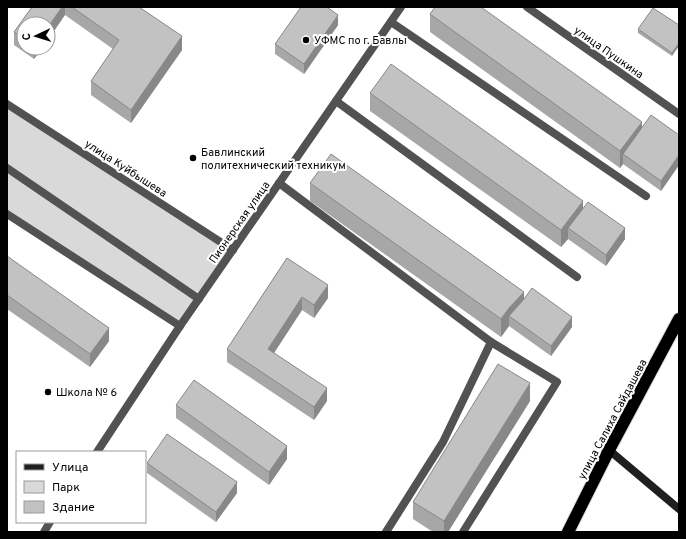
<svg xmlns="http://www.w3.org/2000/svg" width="686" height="539" font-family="Overpass,sans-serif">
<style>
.green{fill:#d9d9d9}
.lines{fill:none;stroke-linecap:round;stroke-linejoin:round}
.highway-casing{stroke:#dbdbdb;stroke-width:14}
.lane{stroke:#525252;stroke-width:8}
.street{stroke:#525252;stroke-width:8}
.secondary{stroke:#1f1f1f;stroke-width:8}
.highway{stroke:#000;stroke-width:12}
.wall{fill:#a7a7a7}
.shaded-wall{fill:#888}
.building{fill:#c2c2c2;stroke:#888}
.poi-dot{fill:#000;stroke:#fff;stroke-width:1.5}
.labels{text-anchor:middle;stroke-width:4;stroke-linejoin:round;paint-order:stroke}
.poi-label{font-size:11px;fill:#000;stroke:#fff;text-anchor:start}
.street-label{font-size:11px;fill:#000;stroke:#fff}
</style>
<rect width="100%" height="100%" fill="#fff"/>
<path class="green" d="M 7,104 L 233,250 L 180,326 L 7,214 Z"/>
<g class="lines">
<defs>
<path id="highway" d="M 568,532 L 609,450 L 679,319"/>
</defs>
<use href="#highway" class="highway-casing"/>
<g class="lane">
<path d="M 391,22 L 646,196"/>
<path d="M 336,101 L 577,277"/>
<path d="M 279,183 L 491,342"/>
<path d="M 386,532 L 443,442 L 491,342 L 557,382 L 463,532"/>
</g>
<g class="street">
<path d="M 527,7 L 679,114"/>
<path d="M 7,104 L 233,250"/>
<path d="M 7,168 L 199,299"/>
<path d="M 7,214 L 180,326"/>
<path d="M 97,452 L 180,326 L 401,7"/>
<path d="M 44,532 L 50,522"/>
</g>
<path class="secondary" d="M 609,450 L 679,509"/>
<use href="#highway" class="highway"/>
</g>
<g class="wall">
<path d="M 32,7 L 139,7 L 182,50 L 131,123 L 91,95 L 91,81 L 113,49 L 65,15 L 24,24 L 24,48 L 42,48 L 34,59 L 14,45 L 14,32 Z"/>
<path d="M 430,14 L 642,129 L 679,135 L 679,165 L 661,191 L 623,164 L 620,168 L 430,32 Z"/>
<path d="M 338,25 L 304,74 L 275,54 L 275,44 Z"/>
<path d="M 679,25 L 672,56 L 638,33 L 638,29 Z"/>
<path d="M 370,93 L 583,209 L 625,239 L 606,266 L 568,239 L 561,247 L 370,111 Z"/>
<path d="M 310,183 L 524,299 L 572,327 L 551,356 L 509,326 L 501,337 L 310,201 Z"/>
<path d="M 7,256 L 109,341 L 90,367 L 7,309 Z"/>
<path d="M 287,258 L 328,298 L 314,318 L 302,310 L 274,353 L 327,401 L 314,420 L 227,362 L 227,349 Z"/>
<path d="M 530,401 L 448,532 L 433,532 L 413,519 L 413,502 Z"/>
<path d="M 176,405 L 287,459 L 269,485 L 176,418 Z"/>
<path d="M 147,463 L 237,493 L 216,522 L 147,473 Z"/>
</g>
<g class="shaded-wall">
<path d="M 62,7 L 65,7 L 65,15 L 48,40 L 48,27 Z"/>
<path d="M 338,15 L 338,25 L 304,74 L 304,64 Z"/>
<path d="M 182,36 L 182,50 L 131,123 L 131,110 Z"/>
<path d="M 679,43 L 679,46 L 672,56 L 672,53 Z"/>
<path d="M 34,48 L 42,48 L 34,59 Z"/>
<path d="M 642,122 L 642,139 L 623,154 L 623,164 L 620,168 L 620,151 Z"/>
<path d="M 679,155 L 679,165 L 661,191 L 661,181 Z"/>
<path d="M 583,201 L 583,219 L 568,228 L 568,239 L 561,247 L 561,230 Z"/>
<path d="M 625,228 L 625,239 L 606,266 L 606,255 Z"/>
<path d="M 328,285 L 328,298 L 314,318 L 314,305 Z"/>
<path d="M 524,292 L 524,309 L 509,316 L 509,326 L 501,337 L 501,319 L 509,308 Z"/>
<path d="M 302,297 L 302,310 L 268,362 L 268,349 Z"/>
<path d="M 572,317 L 572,327 L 551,356 L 551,346 Z"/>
<path d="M 109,328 L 109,341 L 90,367 L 90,354 Z"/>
<path d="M 530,383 L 530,401 L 448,532 L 444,532 L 444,521 Z"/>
<path d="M 327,388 L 327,401 L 314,420 L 314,407 Z"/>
<path d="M 287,446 L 287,459 L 269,485 L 269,472 Z"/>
<path d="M 237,482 L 237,493 L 216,522 L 216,512 Z"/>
</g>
<g class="building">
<path d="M 32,7 L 62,7 L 48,27 L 48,24 L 24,24 L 24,39 L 14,32 Z"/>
<path d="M 72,7 L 139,7 L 182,36 L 131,110 L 91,81 L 119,40 Z"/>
<path d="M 301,7 L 327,7 L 338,15 L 304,64 L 275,44 Z"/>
<path d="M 435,7 L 481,7 L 642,122 L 620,151 L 430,14 Z"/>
<path d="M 653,8 L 679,25 L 679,43 L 672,53 L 638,29 Z"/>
<path d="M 391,64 L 583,201 L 561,230 L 370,93 Z"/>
<path d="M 651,115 L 679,135 L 679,155 L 661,181 L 623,154 Z"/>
<path d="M 331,154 L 524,292 L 509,308 L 501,319 L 310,183 Z"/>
<path d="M 588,202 L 625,228 L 606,255 L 568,228 Z"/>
<path d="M 7,256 L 109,328 L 90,354 L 7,295 Z"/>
<path d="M 287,258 L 328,285 L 314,305 L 302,297 L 268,349 L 327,388 L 314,407 L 227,349 Z"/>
<path d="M 532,288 L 572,317 L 551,346 L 509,316 L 524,299 Z"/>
<path d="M 498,364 L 530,383 L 444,521 L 413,502 Z"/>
<path d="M 194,380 L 287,446 L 269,472 L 176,405 Z"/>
<path d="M 167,434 L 237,482 L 216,512 L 147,463 Z"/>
</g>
<g class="poi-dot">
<circle cx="306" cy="40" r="4"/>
<circle cx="193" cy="158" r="4"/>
<circle cx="48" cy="392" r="4"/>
</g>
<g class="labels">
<g class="poi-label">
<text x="314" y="44">УФМС по г. Бавлы</text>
<text x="201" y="156">Бавлинский<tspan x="201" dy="13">политехнический техникум</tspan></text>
<text x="56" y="396">Школа № 6</text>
</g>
<g class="street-label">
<text transform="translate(609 52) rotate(35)" y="4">улица Пушкина</text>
<text transform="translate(126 168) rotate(33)" y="4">улица Куйбышева</text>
<text transform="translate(239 222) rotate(-55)" y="4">Пионерская улица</text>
<text transform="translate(612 419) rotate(-62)" y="4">улица Салиха Сайдашева</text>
</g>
</g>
<rect width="686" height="539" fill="none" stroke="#000000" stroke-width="16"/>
<rect x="16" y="451" width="130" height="72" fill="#ffffff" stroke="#999999"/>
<rect x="24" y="464" width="20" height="6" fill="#1f1f1f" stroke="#999999"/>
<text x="52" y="471" font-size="12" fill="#000000">Улица</text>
<rect x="24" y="481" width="20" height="12" fill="#d9d9d9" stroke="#999999"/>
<text x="52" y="491" font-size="12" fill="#000000">Парк</text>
<rect x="24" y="501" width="20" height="12" fill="#c2c2c2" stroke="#999999"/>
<text x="52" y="511" font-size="12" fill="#000000">Здание</text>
<g transform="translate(36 36) rotate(266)"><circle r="19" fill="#ffffff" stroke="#999999"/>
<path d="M0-3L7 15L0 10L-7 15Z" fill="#000000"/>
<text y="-6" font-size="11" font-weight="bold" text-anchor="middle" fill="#000000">С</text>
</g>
</svg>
